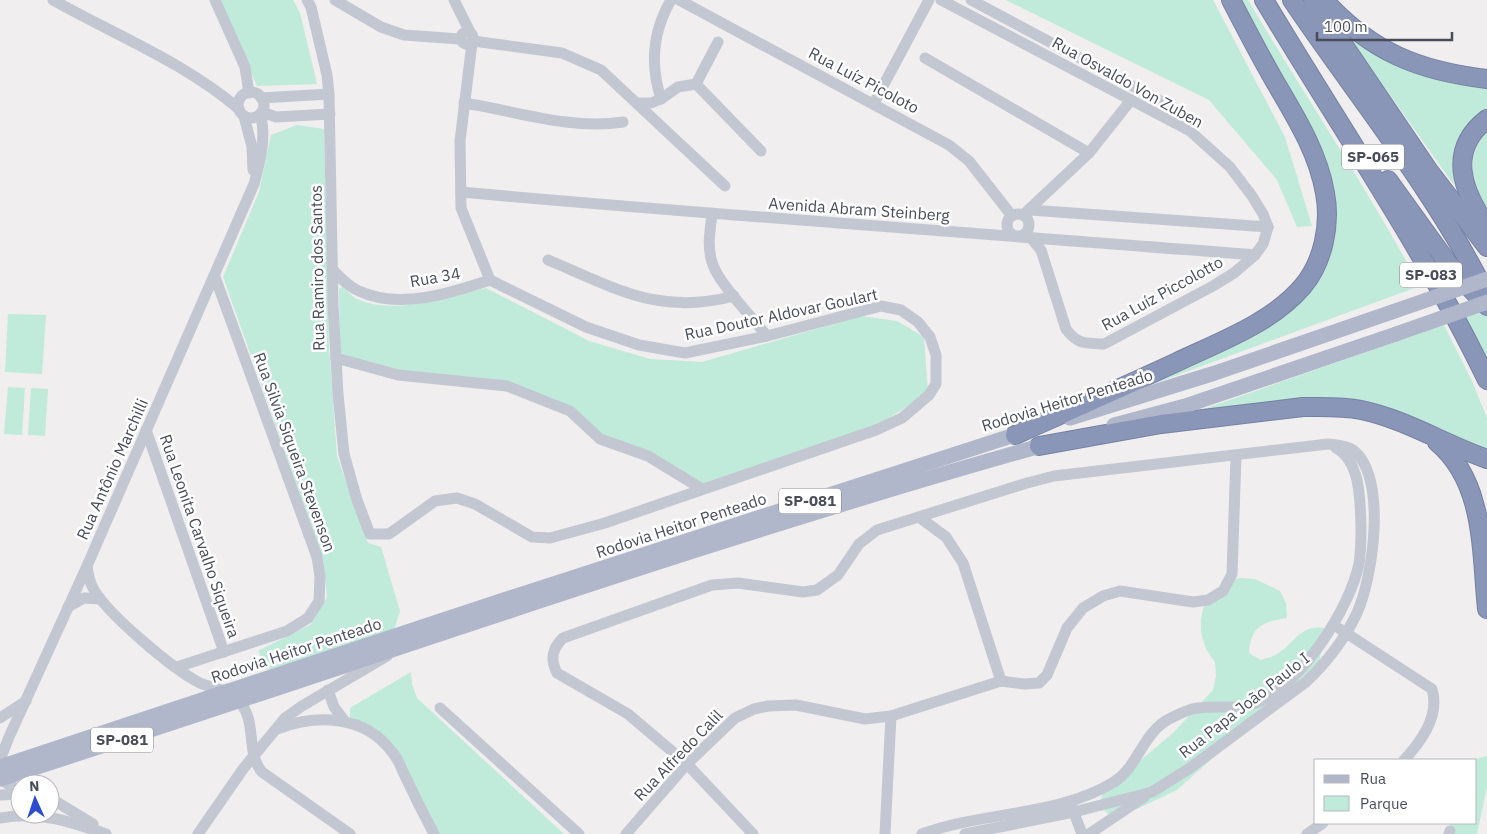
<svg xmlns="http://www.w3.org/2000/svg" width="1487" height="834" font-family="'IBM Plex Sans',sans-serif">
<style>
.green{fill:#c0eada}
.lines{fill:none;stroke-linecap:round;stroke-linejoin:round}
.highway-casing{stroke:#7681a3;stroke-width:20}
.minor{stroke:#c3c7d2;stroke-width:11}
.major{stroke:#b0b7ca;stroke-width:15}
.highway{stroke:#8a96b8;stroke-width:18}
.major-bridge{stroke:#b0b7ca;stroke-width:15}
.labels{text-anchor:middle;stroke-width:5;stroke-linejoin:round;paint-order:stroke}
.shield{fill:#fff;stroke:#7f828b;stroke-width:1}
.shield-label{font-size:15px;font-weight:bold;fill:#484d59}
.street-label{font-size:16px;fill:#484d59;stroke:#fff}
</style>
<rect width="100%" height="100%" fill="#f0eeee"/>
<g class="green">
<path d="M 219,0 L 293,0 L 300,13 L 317,84 L 257,86 Z"/>
<path d="M 1006,0 L 1213,0 L 1285,137 L 1312,226 L 1297,227 L 1277,180 L 1209,100 Z"/>
<path d="M 1235,0 L 1248,0 C 1305,96 1367,188 1420,286 L 1115,398 L 1300,295 L 1331,207 Z"/>
<path d="M 1346,33 L 1487,84 L 1487,109 L 1479,115 L 1456,156 L 1454,185 Z"/>
<path d="M 297,125 L 324,129 L 329,347 L 337,456 L 368,543 L 381,547 L 400,611 L 394,630 L 268,670 L 258,651 L 310,625 L 327,597 L 323,559 L 223,277 L 259,192 L 271,135 Z"/>
<path d="M 1487,132 L 1487,208 C 1471,183 1465,155 1487,132 Z"/>
<path d="M 343,286 C 347,290 352,297 357,299 C 394,316 449,297 486,288 L 589,341 L 650,359 L 702,362 L 861,316 L 897,321 L 924,337 L 928,393 L 875,427 L 701,485 L 600,437 L 572,410 L 509,383 L 393,372 L 340,353 L 339,289 Z"/>
<path d="M 1484,310 L 1487,316 L 1487,367 L 1463,317 Z"/>
<path d="M 8,314 L 46,315 L 42,374 L 5,372 Z"/>
<path d="M 1444,325 L 1472,381 L 1487,418 L 1487,451 L 1397,412 L 1206,413 L 1201,410 Z"/>
<path d="M 8,387 L 25,388 L 22,435 L 4,434 Z"/>
<path d="M 31,388 L 48,389 L 45,436 L 28,435 Z"/>
<path d="M 1240,578 L 1255,579 L 1280,591 L 1286,603 L 1287,618 C 1262,622 1251,626 1249,653 L 1261,660 C 1266,658 1273,657 1277,654 C 1295,643 1300,624 1325,628 L 1325,632 L 1319,663 L 1177,790 L 1137,809 L 1108,814 L 1099,804 L 1104,791 L 1173,733 L 1213,690 L 1216,676 L 1215,662 L 1206,649 L 1201,633 L 1201,619 L 1204,605 L 1226,582 Z"/>
<path d="M 411,672 L 412,684 L 417,698 L 564,834 L 439,834 L 395,751 L 350,718 L 350,708 Z"/>
<path d="M 1487,756 L 1487,787 L 1477,834 L 1449,834 L 1451,823 L 1476,823 L 1476,760 L 1472,760 Z"/>
</g>
<g class="lines">
<defs>
<g id="highway">
<path d="M 1264,0 C 1339,126 1423,247 1487,380"/>
<path d="M 1292,0 C 1356,95 1437,193 1487,296"/>
<path d="M 1313,0 L 1429,171 L 1487,247"/>
<path d="M 1324,0 C 1371,52 1419,71 1487,79"/>
<path d="M 1487,119 C 1447,150 1462,191 1487,226"/>
<path d="M 1388,180 L 1452,269 L 1487,306"/>
<path d="M 1015,435 C 1069,411 1123,387 1177,362 C 1219,342 1272,323 1303,286 C 1323,262 1331,225 1325,193 C 1318,152 1295,116 1274,80 C 1259,54 1245,27 1231,0"/>
<path d="M 1437,442 C 1485,482 1481,551 1487,609"/>
<path d="M 1039,446 L 1161,424 L 1303,407 C 1322,407 1342,406 1361,410 C 1405,419 1444,444 1487,459"/>
</g>
</defs>
<use href="#highway" class="highway-casing"/>
<g class="minor">
<path d="M 53,0 C 115,35 184,62 239,109"/>
<path d="M 215,0 L 245,67 L 249,93"/>
<path d="M 307,0 L 311,7 L 327,75 L 329,94 L 333,305 L 338,394 L 344,454 L 357,500 L 370,534 L 389,534 L 435,501 L 457,498 L 475,504 L 532,537 L 550,538 L 605,523 L 876,430 L 902,418 L 929,395 L 936,384 L 936,355 L 930,337 L 918,322 L 901,310 L 881,306 L 767,336 L 685,353 L 639,345 L 586,327 L 490,280 L 461,208 L 460,141 L 472,43"/>
<path d="M 335,0 L 381,27 L 404,35 L 460,39"/>
<path d="M 454,0 L 470,32"/>
<path d="M 679,0 L 949,145 L 969,161 L 1012,216"/>
<path d="M 941,0 L 1190,131 L 1230,167 L 1252,196 L 1263,214 L 1268,227"/>
<path d="M 971,0 L 1172,107"/>
<circle cx="467" cy="38" r="6"/>
<path d="M 473,41 L 562,53 L 601,70 L 725,186"/>
<path d="M 925,58 L 1089,153"/>
<path d="M 696,84 L 718,42"/>
<circle cx="251" cy="105" r="13"/>
<path d="M 261,98 L 329,94"/>
<path d="M 661,99 L 678,87 L 696,84 L 761,151"/>
<path d="M 464,103 C 517,111 568,130 623,122"/>
<path d="M 637,103 L 651,103 L 661,99 C 650,65 653,31 671,0"/>
<path d="M 874,103 L 929,0"/>
<path d="M 262,112 L 276,117 L 330,114"/>
<path d="M 244,116 L 252,147 L 253,170"/>
<path d="M 461,192 C 725,216 990,234 1255,255"/>
<path d="M 1030,210 L 1268,227"/>
<circle cx="1018" cy="225" r="11"/>
<path d="M 712,215 C 710,231 707,246 712,262 C 717,282 753,318 767,336"/>
<path d="M 1023,215 L 1089,153 L 1131,100"/>
<path d="M 1030,237 L 1041,250 L 1066,329 C 1078,345 1085,343 1104,344 L 1213,286 L 1234,273 L 1255,255 L 1263,244 L 1268,227"/>
<path d="M 548,260 C 616,288 658,316 734,296"/>
<path d="M 333,270 C 341,278 349,287 359,291 C 399,310 451,293 490,280"/>
<path d="M 336,358 L 398,375 L 507,386 L 570,411 L 600,439 L 648,456 L 702,489"/>
<path d="M 146,430 L 224,652"/>
<path d="M 919,517 L 946,537 L 963,563 L 1001,681"/>
<path d="M 87,566 C 88,574 89,581 93,588 C 107,614 172,668 198,682 C 212,689 228,688 239,701 C 258,722 245,752 262,772 L 350,834"/>
<path d="M 68,607 L 84,598 L 100,599"/>
<path d="M 1340,629 L 1432,689 C 1440,715 1421,742 1404,760"/>
<path d="M 177,667 L 287,631 L 308,618 L 319,601 L 320,577 L 317,557 L 215,277"/>
<path d="M 328,690 L 334,707 L 344,720"/>
<path d="M 440,708 L 579,834"/>
<path d="M 0,718 L 26,701"/>
<path d="M 277,729 C 317,714 365,715 392,752 C 398,758 401,768 405,776 C 414,795 424,815 434,834"/>
<path d="M 0,767 L 0,760 L 9,737 L 87,566 L 254,184 C 260,162 267,136 260,114"/>
<path d="M 2,772 L 6,783 L 20,791"/>
<path d="M 0,795 L 20,794"/>
<path d="M 50,798 L 93,824"/>
<path d="M 1071,805 L 1082,834"/>
<path d="M 0,818 C 40,811 69,821 106,834"/>
<path d="M 198,834 L 243,769 L 285,718 L 302,706 L 387,656"/>
<path d="M 626,834 L 687,764 L 735,718 L 754,709 L 768,706 L 796,705 L 865,719 L 891,716 L 1001,681 L 1024,684 L 1039,683 L 1047,675 L 1067,628 L 1083,608 L 1103,596 L 1120,591 L 1193,602 L 1208,600 L 1223,591 L 1232,574 L 1236,456"/>
<path d="M 753,834 L 687,764 L 628,714 L 557,673 C 550,659 552,649 563,638 L 712,585 L 738,583 L 803,592 L 817,590 L 838,575 L 859,544 L 877,530 L 1027,483 L 1054,476 L 1328,444 C 1336,445 1346,445 1353,450 C 1388,476 1373,580 1356,615 C 1344,640 1326,663 1306,682 L 1190,768 L 1152,792 L 1074,812 L 965,834"/>
<path d="M 885,834 L 891,716"/>
<path d="M 922,834 C 983,811 1057,817 1114,782 C 1139,766 1143,731 1171,718 C 1177,715 1185,711 1192,709 C 1214,704 1238,711 1259,702 C 1302,682 1349,610 1359,564 C 1361,552 1361,539 1361,527 C 1360,500 1361,462 1336,448"/>
<path d="M 1089,834 L 1144,797"/>
<path d="M 1307,834 L 1323,823"/>
<path d="M 1449,834 L 1450,831"/>
</g>
<g class="major">
<path d="M 1070,418 L 1215,373 L 1392,312"/>
<path d="M 1114,425 L 1185,406 L 1396,334"/>
<path d="M 0,767 L 479,608 L 1027,431"/>
<path d="M 0,779 C 350,667 697,542 1051,443"/>
</g>
<use href="#highway" class="highway"/>
<g class="major-bridge">
<path d="M 1392,312 L 1487,279"/>
<path d="M 1396,334 L 1487,302"/>
</g>
</g>
<g class="labels">
<g class="shield">
<rect x="1342" y="144.5" width="62" height="25" rx="4"/>
<rect x="1400" y="262.5" width="62" height="25" rx="4"/>
<rect x="779" y="488.5" width="62" height="25" rx="4"/>
<rect x="91" y="727.5" width="62" height="25" rx="4"/>
</g>
<g class="shield-label">
<text x="1373" y="162">SP-065</text>
<text x="1431" y="280">SP-083</text>
<text x="810" y="506">SP-081</text>
<text x="122" y="745">SP-081</text>
</g>
<g class="street-label">
<text transform="translate(864 80) rotate(28)" y="6">Rua Luíz Picoloto</text>
<text transform="translate(1128 82) rotate(29)" y="6">Rua Osvaldo Von Zuben</text>
<text transform="translate(859 209) rotate(4)" y="6">Avenida Abram Steinberg</text>
<text transform="translate(317 268) rotate(-91)" y="6">Rua Ramiro dos Santos</text>
<text transform="translate(435 277) rotate(-10)" y="6">Rua 34</text>
<text transform="translate(1162 293) rotate(-29)" y="6">Rua Luíz Piccolotto</text>
<text transform="translate(781 314) rotate(-12)" y="6">Rua Doutor Aldovar Goulart</text>
<text transform="translate(1067 400) rotate(-17)" y="6">Rodovia Heitor Penteado</text>
<text transform="translate(295 452) rotate(70)" y="6">Rua Silvia Siqueira Stevenson</text>
<text transform="translate(112 469) rotate(-66)" y="6">Rua Antônio Marchilli</text>
<text transform="translate(681 525) rotate(-18)" y="6">Rodovia Heitor Penteado</text>
<text transform="translate(200 536) rotate(71)" y="6">Rua Leonita Carvalho Siqueira</text>
<text transform="translate(296 650) rotate(-18)" y="6">Rodovia Heitor Penteado</text>
<text transform="translate(1244 705) rotate(-38)" y="6">Rua Papa João Paulo I</text>
<text transform="translate(678 755) rotate(-46)" y="6">Rua Alfredo Calil</text>
</g>
</g>
<rect x="1314" y="759" width="162" height="65" fill="#ffffff" stroke="#b6b8bd"/>
<rect x="1324" y="775" width="25" height="8" fill="#b0b7ca" stroke="#b6b8bd"/>
<text x="1360" y="784" font-size="15" fill="#484d59">Rua</text>
<rect x="1324" y="796" width="25" height="15" fill="#c0eada" stroke="#b6b8bd"/>
<text x="1360" y="809" font-size="15" fill="#484d59">Parque</text>
<g transform="translate(35 799) rotate(357)"><circle r="24" fill="#ffffff" stroke="#b6b8bd"/>
<path d="M0-4L9 19L0 12L-9 19Z" fill="#2b4dcd"/>
<text y="-8" font-size="14" font-weight="bold" text-anchor="middle" fill="#484d59">N</text>
</g>
<path d="M1317 32v8h135v-8" fill="none" stroke="#484d59" stroke-width="2.5"/>
<text x="1324" y="32" font-size="15" fill="#484d59" stroke="#ffffff" stroke-width="4" paint-order="stroke">100 m</text>
</svg>
